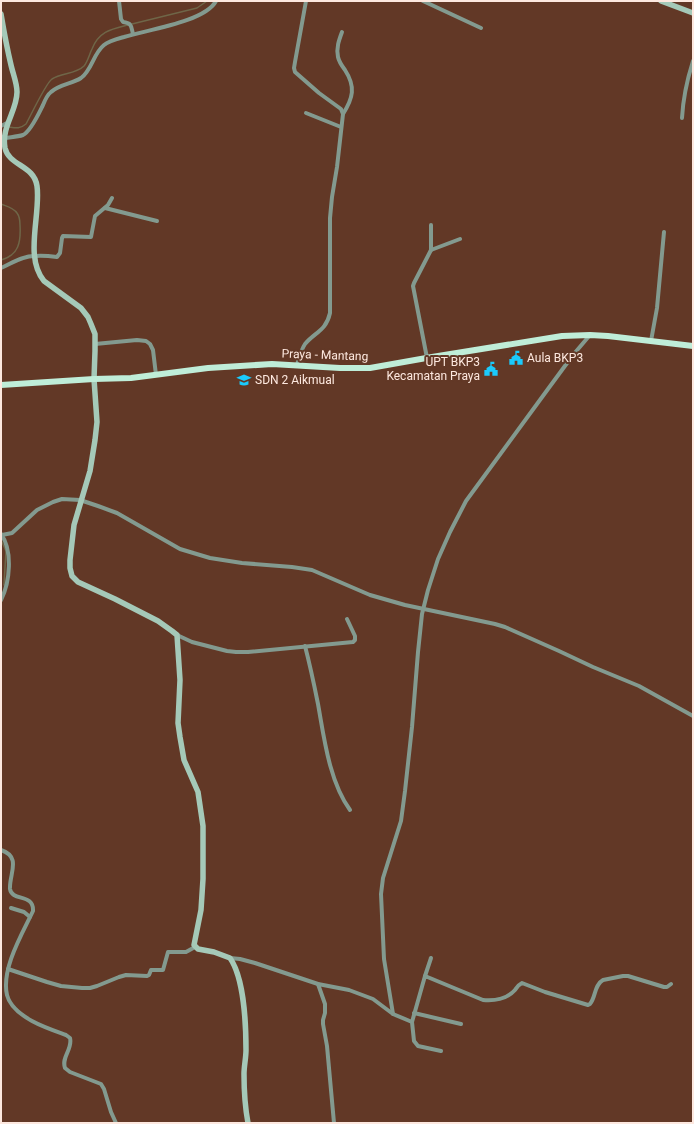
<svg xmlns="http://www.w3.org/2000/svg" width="694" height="1124" font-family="Roboto,sans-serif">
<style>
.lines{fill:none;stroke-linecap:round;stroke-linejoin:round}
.stream{stroke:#6f6648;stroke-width:1.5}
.street{stroke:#839a8f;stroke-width:4}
.secondary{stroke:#a5c9b8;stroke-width:5.5}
.primary{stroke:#bfedd8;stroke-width:6}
.labels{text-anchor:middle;stroke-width:4;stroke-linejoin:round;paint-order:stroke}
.street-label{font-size:12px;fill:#fde8df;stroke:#623826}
.poi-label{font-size:12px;fill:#fde8df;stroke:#623826;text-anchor:start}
</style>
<rect width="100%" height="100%" fill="#623826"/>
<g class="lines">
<g class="stream">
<path d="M 132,24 L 197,8 L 207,1"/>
<path d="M 9,127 C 16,128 20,129 26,124 C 31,115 46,83 52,79 C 62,73 76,74 84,66 C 88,61 89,55 92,49 C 99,31 112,29 128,25"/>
<path d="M 1,204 C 6,206 14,208 17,213 C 20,217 20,221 20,225 C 21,242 19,255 1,260"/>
<path d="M 1,540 L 6,551 L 4,585"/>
</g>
<g class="street">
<path d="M 119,1 L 121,19 L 123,22 C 132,23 131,26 133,34"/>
<path d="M 423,1 L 481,28"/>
<path d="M 342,32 C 339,40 336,48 338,57 C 339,62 342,66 345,70 C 356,87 353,98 343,114"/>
<path d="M 306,113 L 341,127"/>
<path d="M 682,118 C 683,99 687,80 693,61"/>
<path d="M 1,126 L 7,123"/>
<path d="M 5,138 C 10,137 17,137 23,135 C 31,131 39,113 43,105 C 45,100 47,95 51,92 C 59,84 72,84 81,78 C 92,70 93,54 104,45 C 109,41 117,39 124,37 C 146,30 205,22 216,1"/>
<path d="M 105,208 L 157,221"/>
<path d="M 431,250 L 431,225"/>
<path d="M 1,268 C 12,263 22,256 34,256 C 42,255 50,256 57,257 L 60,253 L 62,238 L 63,236 L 91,237 L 95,216 L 108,205 L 112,198"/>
<path d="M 651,341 L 657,308 L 664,232"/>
<path d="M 95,344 L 137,340 L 146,341 L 150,344 L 153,350 L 156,375"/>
<path d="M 427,358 L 413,286 L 414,283 L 431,250 L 460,239"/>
<path d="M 297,365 C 299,358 301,350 305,344 C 315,332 326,331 330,313 L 330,218 L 332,197 L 337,167 L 343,114 L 341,109 L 319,93 L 295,72 L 294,68 L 295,62 L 306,1"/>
<path d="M 1,534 C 13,551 10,582 1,600"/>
<path d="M 2,535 L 12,533 L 37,510 L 53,502 L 62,499 L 80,500 L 98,506 L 117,513 L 180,549 L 210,558 L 242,563 L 292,567 L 312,570 L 370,595 L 405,605 L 495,624 L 505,627 L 559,651 L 593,667 L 639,686 L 693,716"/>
<path d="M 177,635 L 192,642 L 227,651 L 236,652 L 248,652 L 353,642 L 355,640 L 355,636 L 347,619"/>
<path d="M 305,646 C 310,665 314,684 318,704 C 324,737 329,781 350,810"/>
<path d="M 1,850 C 22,857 9,874 10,889 C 12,902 34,893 33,911 C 22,934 1,969 7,995 C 10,1007 23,1016 32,1021 C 43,1027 55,1031 66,1035 L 70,1038 C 73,1049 61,1057 65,1068 L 70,1072 L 101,1084 L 104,1089 L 111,1112 L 116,1123"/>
<path d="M 11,908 L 24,912 L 30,917"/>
<path d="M 230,958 L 240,959 L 255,963 L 318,984 L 349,990 L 373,999 L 393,1014 L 412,1022 L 414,1041 L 418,1046 L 441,1051"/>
<path d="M 8,969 L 47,982 L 61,986 L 82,988 L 90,988 L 97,986 L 119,977 L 126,975 L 147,976 L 149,975 L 151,970 L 163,970 L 168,952 L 186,952 L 195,947"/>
<path d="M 425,976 L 431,958"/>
<path d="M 318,984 L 325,1004 L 325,1013 L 323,1020 L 323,1024 L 327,1046 L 334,1123"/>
<path d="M 414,1013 L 461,1024"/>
<path d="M 393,1014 L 384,959 L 381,894 L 383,878 L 401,821 L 405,791 L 412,727 L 418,652 L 422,614 L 428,590 L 438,559 L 450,532 L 466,501 L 548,389 L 573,355 L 590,335"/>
<path d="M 412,1022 L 425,976 L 483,1000 C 495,1001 507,999 515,990 C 517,987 518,985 522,983 L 545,992 L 588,1005 L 590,1004 C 596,997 594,985 603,980 L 623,976 L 628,976 L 664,987 L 667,987 L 671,984"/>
</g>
<g class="secondary">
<path d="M 661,1 L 693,13"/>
<path d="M 1,14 C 4,32 7,48 11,65 C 13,74 17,83 17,92 C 17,111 1,127 5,148 C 9,166 34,165 37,186 C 41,214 24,257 44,281 L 81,308 L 88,317 L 91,324 L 95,334 L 95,351 L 94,379 L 97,422 L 95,440 L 90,471 L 74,525 L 70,560 L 70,568 L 72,576 L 78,582 L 115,599 L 158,621 L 172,631 L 177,635 L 180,680 L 178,723 L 180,737 L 184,760 L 198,792 L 203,826 L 203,879 L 201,910 L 194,945 L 198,949 L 214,952 L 230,958 C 244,978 246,1025 246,1050 C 246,1058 244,1066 244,1074 C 244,1090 245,1107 248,1123"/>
</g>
<path class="primary" d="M 1,385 L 94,379 L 131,378 L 208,368 L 272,364 L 340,368 L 370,368 L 432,357 L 562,336 L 590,335 L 608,336 L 693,346"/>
</g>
<defs>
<symbol id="civic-bare" viewBox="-9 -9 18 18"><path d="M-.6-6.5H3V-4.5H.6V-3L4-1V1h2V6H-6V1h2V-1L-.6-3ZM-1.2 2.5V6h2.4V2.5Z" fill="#1bcafc" stroke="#623826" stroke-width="2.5" paint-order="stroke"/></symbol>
<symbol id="school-bare" viewBox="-9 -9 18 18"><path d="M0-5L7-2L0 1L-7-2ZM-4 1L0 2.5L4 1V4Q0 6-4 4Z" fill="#1bcafc" stroke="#623826" stroke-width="2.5" paint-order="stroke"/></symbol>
</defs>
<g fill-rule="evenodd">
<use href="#civic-bare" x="506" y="348" width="20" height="20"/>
<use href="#civic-bare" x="481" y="359" width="20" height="20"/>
<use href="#school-bare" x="234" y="370" width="20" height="20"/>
</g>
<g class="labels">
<g class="street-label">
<text transform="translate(325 355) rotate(2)" y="4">Praya - Mantang</text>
</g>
<g class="poi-label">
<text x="527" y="362">Aula BKP3</text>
<text x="480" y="366" text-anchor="end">UPT BKP3<tspan x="480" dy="14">Kecamatan Praya</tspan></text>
<text x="255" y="384">SDN 2 Aikmual</text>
</g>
</g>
<rect width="694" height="1124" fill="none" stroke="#fde8df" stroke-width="4"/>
</svg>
